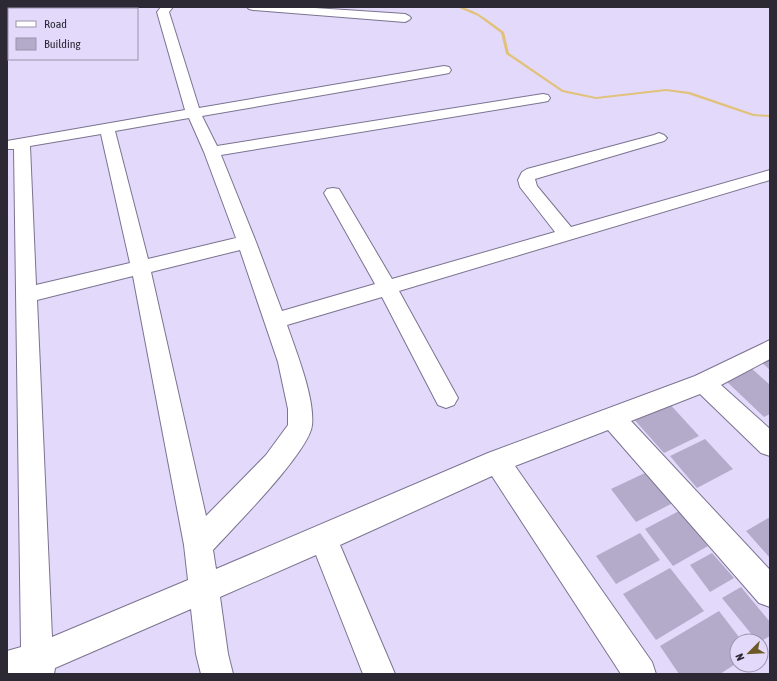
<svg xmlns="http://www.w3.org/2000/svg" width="777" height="681" font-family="'Asap Condensed',sans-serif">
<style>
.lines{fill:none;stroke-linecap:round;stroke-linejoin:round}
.stream{fill:#e1c27c;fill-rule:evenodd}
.building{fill:#b4abcb}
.minor-casing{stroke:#7b7390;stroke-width:2}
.minor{fill:#fff;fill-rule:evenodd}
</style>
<rect width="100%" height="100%" fill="#e3dafb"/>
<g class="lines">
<path class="stream" d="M 457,7 C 474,7 491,23 504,32 L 509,53 L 563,90 L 596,97 L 666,89 L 690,92 L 754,114 L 770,115 L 770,117 L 753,116 L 688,94 L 666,91 L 596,99 L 562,92 L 506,54 L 501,33 L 478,16 Z"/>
</g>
<g class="building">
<path d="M 770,353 L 770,370 L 758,359 Z"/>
<path d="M 750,367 L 770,385 L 770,414 L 764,417 L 724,379 Z"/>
<path d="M 667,401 L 699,436 L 664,453 L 632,417 Z"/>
<path d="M 705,439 L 733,469 L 697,488 L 670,456 Z"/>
<path d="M 647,472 L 673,503 L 636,522 L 611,489 Z"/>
<path d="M 679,511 L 708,546 L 673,566 L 645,529 Z"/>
<path d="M 770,517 L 770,558 L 746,531 Z"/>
<path d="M 640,533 L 660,560 L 616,584 L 596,556 Z"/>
<path d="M 712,553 L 734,578 L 710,592 L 690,565 Z"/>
<path d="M 670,568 L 704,611 L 656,640 L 623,594 Z"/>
<path d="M 741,587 L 770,622 L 770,636 L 761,641 L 757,641 L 722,598 Z"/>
<path d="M 719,611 L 742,641 L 737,641 L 737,663 L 720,674 L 679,674 L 660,646 Z"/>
</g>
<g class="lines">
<defs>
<g id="minor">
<path d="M 161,7 L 173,7 L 169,12 L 199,108 L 444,66 L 449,67 L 451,70 L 449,73 L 444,74 L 202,116 L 217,146 L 543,94 L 548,95 L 550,98 L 548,101 L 543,102 L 221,155 L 256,242 L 282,311 L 375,284 L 324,193 L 327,189 L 333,188 L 339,189 L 392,279 L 555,232 L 520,187 L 518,180 L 522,172 L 527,169 L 654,135 L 659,133 L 664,135 L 667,138 L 664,141 L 535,179 L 537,186 L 571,227 L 770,170 L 770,180 L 399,291 L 458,398 L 454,405 L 446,408 L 438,405 L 382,297 L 287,325 C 296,351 315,398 312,425 C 310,451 234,527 213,550 L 216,569 L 488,453 L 695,376 L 770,340 L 770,359 L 721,385 L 770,429 L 770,456 L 761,453 L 700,394 L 631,421 L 770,570 L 770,607 L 759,603 L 608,430 L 515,466 L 652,662 L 656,674 L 621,674 L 492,476 L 340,545 L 395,674 L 363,674 L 316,555 L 220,597 L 228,654 L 233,674 L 201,674 L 196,654 L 191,609 L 55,668 L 54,674 L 7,674 L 7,651 L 21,647 L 14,149 L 7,149 L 7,141 L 185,110 L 157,12 ZM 189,118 L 204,152 L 236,238 L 148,259 L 115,131 ZM 101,134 L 130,263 L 36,285 L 30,146 ZM 240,250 L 278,362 L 288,409 L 288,425 L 266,455 L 206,516 L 151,272 ZM 133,276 L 184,545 L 188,580 L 52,637 L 37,300 Z"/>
<path d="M 247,7 L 300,7 L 405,14 L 409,16 L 411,18 L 409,20 L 405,22 L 253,10 L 249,9 Z"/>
</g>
</defs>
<use href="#minor" class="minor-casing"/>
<use href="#minor" class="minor"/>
</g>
<rect width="777" height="681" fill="none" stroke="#2c2935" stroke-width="16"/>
<rect x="8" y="8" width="130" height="52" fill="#e3dafb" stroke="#9a93ac"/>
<rect x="16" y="21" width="20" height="6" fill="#ffffff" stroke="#9a93ac"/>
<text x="44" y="28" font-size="12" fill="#2c2935">Road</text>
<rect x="16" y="38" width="20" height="12" fill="#b4abcb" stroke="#9a93ac"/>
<text x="44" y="48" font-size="12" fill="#2c2935">Building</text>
<g transform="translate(749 653) rotate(246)"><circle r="19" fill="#e3dafb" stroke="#9a93ac"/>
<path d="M0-3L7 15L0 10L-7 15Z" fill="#6d5928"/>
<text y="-6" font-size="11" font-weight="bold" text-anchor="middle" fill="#2c2935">N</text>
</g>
</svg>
